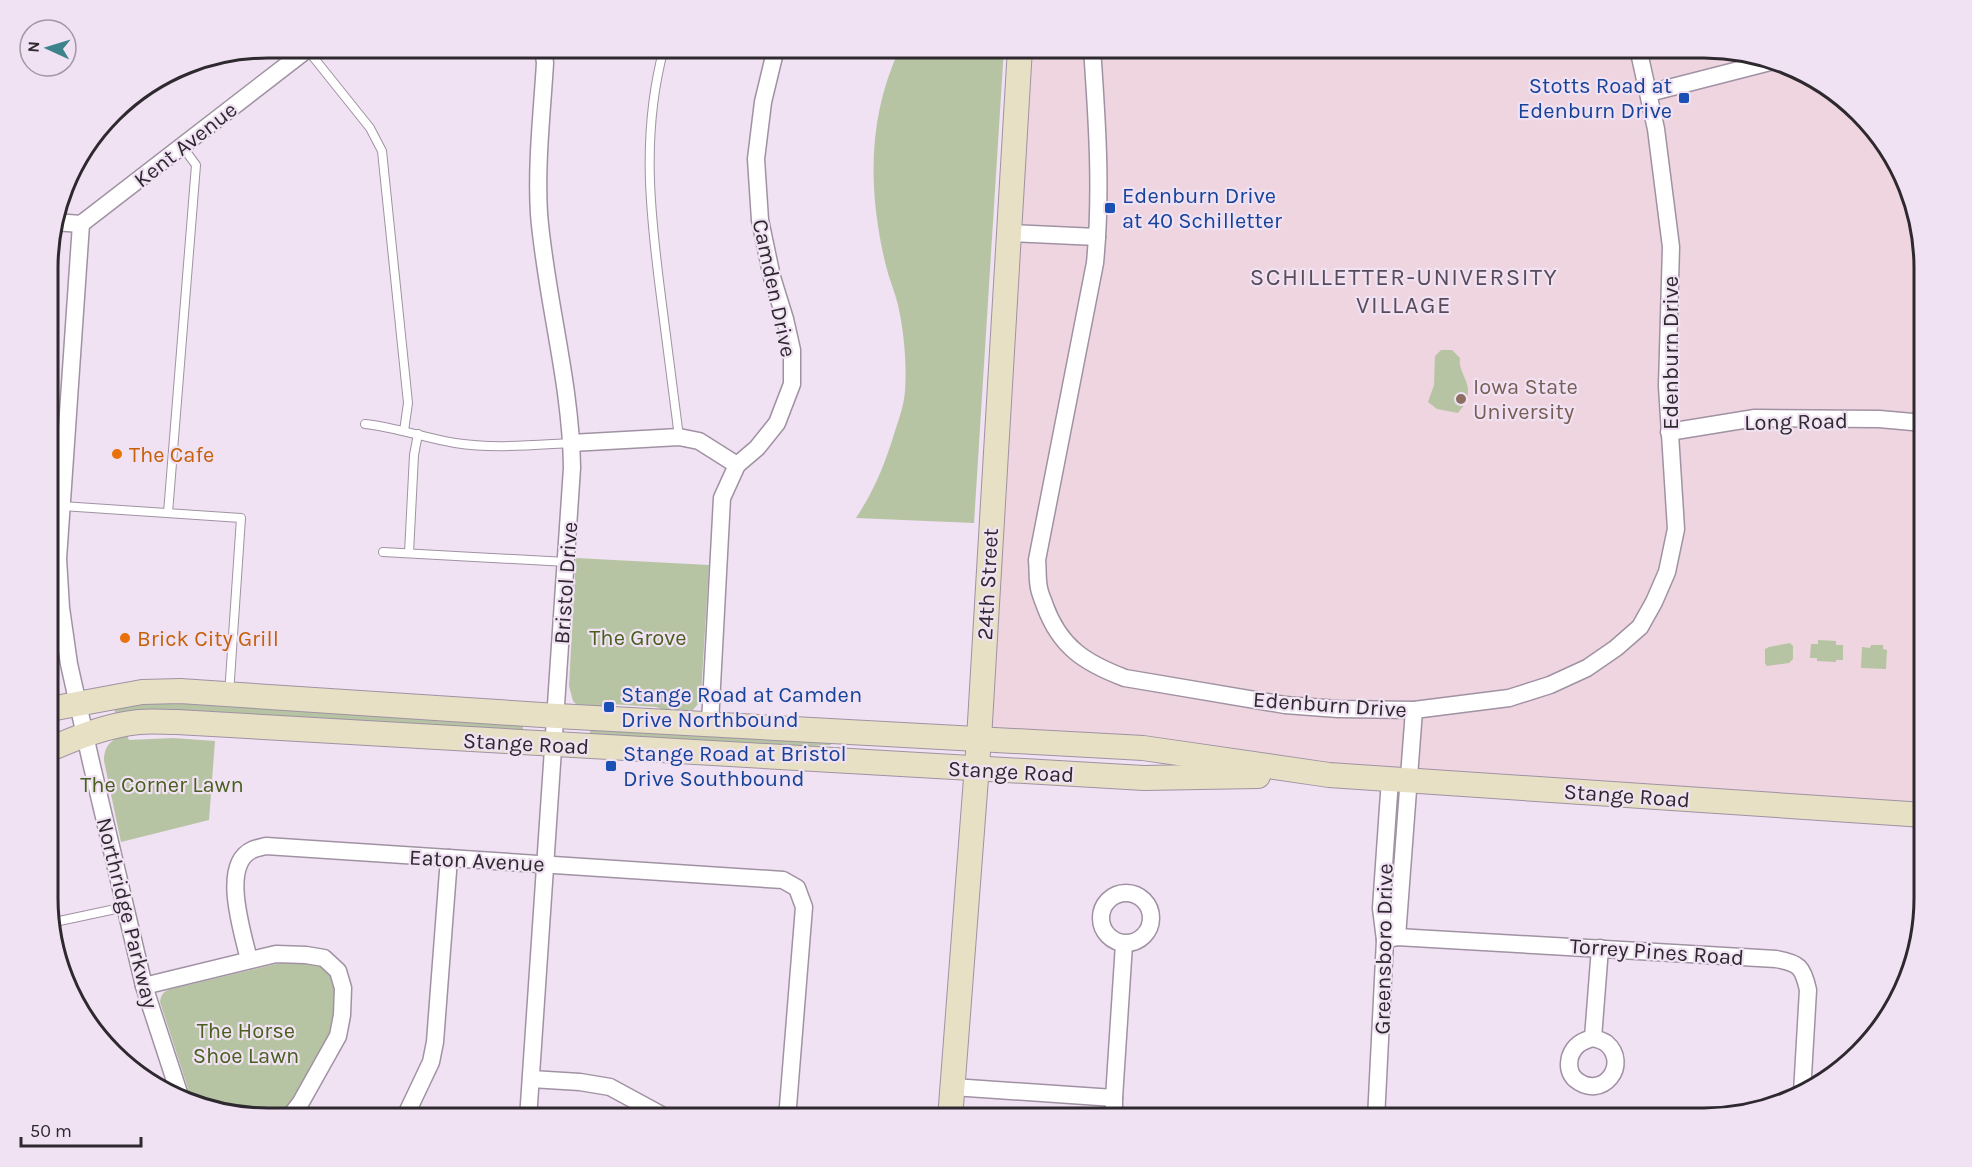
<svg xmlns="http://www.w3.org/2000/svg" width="1972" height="1167" font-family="Karla,sans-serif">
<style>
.education{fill:#eed5df}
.green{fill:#b6c4a4}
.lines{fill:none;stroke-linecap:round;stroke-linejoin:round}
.lane-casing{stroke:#a092a3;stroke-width:10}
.street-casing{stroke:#a092a3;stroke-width:19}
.secondary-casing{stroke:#a092a3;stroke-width:26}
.lane{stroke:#fff;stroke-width:8}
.street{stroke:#fff;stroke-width:16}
.secondary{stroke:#e7e0c5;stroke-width:24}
.transit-dot{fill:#1a4fb4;stroke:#f0e1f3;stroke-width:2}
.education-dot{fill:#8d6e63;stroke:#f0e1f3;stroke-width:2}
.food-dot{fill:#e8710a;stroke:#f0e1f3;stroke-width:2}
.labels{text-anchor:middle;stroke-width:4.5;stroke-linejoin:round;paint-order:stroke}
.transit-label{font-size:22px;fill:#164399;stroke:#f0e1f3;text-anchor:start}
.street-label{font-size:22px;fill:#2e282f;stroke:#f0e1f3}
.education-label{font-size:22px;fill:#785e54;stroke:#f0e1f3;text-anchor:start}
.food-label{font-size:22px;fill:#c56008;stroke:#f0e1f3;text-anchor:start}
.park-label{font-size:22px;fill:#485f1e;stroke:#f0e1f3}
.neighbourhood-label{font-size:24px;letter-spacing:1.5px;fill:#584c5b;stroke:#f0e1f3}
.rim{fill:none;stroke:#2e282f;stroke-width:3}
</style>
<rect width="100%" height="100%" fill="#f0e1f3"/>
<path class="education" d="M 1020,48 L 1704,48 L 1761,56 L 1814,78 L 1887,146 L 1923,254 L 1924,814 L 979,739 Z"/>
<g class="green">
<path d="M 900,48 L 1004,48 L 974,523 L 856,518 C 875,489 885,464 895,431 C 899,419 904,405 905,391 C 907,364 904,332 898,305 C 895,292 889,279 886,266 C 868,192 867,118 900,48 Z"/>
<path d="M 1441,350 L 1452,350 L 1460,358 C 1457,376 1481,387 1458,413 L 1437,409 L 1428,402 L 1434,385 L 1435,356 Z"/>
<path d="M 576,558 L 709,565 L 701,695 L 699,703 L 691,712 L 670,712 L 656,707 L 610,704 L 595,709 L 579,707 L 573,701 L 569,686 Z"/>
<path d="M 1818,640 L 1836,641 L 1836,645 L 1843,645 L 1843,660 L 1836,660 L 1836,662 L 1817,661 L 1817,658 L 1810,658 L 1811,644 L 1818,644 Z"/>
<path d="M 1790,643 L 1793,646 L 1793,659 L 1789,663 L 1767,666 L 1765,663 L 1765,649 L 1769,647 Z"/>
<path d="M 1871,645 L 1883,645 L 1883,649 L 1887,650 L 1886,669 L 1861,668 L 1862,647 L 1870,648 Z"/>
<path d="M 170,701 L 523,725 L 523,737 L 116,717 L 114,707 Z"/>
<path d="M 590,729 L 831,742 L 831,745 L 741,749 L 590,741 Z"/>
<path d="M 127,735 L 129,740 L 173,738 L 215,741 L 209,820 L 121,842 L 104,761 C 104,745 112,738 127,735 Z"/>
<path d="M 285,962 C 297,963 320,960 329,971 C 339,983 337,1016 332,1030 C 322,1057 303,1082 288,1106 C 282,1114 278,1119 268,1119 L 211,1111 L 193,1104 L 160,1002 C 161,994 164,991 171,989 Z"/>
</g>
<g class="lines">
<defs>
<g id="lane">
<path d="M 306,48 L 370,128 L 382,151 L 408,403 L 404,431"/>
<path d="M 664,48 C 641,133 650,212 661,297 C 667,344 673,390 679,437"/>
<path d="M 365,424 C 395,427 425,438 455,443 C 494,449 533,445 571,443"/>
<path d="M 62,506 L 241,518 L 229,694"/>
<path d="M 168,513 L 196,165 L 182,146"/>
<path d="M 383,552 L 567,562"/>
<path d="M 409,553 L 414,455 L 418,434"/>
<path d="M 50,923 L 125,907"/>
</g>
<g id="street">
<path d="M 1092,48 C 1097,119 1102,192 1095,263 L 1037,560 C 1038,569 1037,579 1039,588 C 1040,594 1043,600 1045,606 C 1060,647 1085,663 1125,678 L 1285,705 L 1338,709 L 1414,710 L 1509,698 L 1550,685 L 1587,668 L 1616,648 L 1640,627 L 1654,602 L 1667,572 L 1676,529 L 1667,386 L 1671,247 L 1656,129 L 1638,48"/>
<path d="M 1649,93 L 1774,61"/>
<path d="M 55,222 L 81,224 L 309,48"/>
<path d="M 81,224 L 58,559 L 61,608 L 69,664 L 91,762 L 144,986 L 181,1099"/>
<path d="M 1009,233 L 1097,237"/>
<path d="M 1669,432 L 1755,418 L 1879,419 L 1924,423"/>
<path d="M 571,443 L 679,437 L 699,441 L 737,465"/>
<path d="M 710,723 L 722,498 L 737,465 L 757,448 L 777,423 L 792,384 L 792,350 L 785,319 L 772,277 L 760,220 L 756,159 L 763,102 L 776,48"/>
<circle cx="1126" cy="918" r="25"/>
<path d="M 1397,937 L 1414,710"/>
<path d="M 1385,940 L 1397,937 L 1776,959 C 1799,963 1803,967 1808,990 L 1802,1093"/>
<path d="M 249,960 C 243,933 220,865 252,850 C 256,848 262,847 266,846 L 783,880 L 797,888 L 804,907 L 787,1119"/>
<path d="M 144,986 L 276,954 L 306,955 L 324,958 L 338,971 L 343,988 L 342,1015 L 338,1036 L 301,1102 L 288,1119"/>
<path d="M 1593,1038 C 1597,1039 1603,1041 1606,1043 C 1631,1064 1602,1102 1575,1079 C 1569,1073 1568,1065 1570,1057 C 1574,1045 1582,1041 1593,1038 Z"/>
<path d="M 1593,1038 L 1600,948"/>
<path d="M 531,1079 L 580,1082 L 610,1087 L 669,1119"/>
<path d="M 953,1087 L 1114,1098"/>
<path d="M 404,1119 L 431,1062 L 435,1042 L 449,858"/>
<path d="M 528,1119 L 572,468 C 571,382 546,299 539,214 C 536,164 542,113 545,63 L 543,48"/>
<path d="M 1114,1119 L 1114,1098 L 1124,944"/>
<path d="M 1376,1119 L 1385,940 L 1381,908 L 1390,779"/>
</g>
<g id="secondary">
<path d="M 50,709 L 142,692 L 180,691 L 557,716 L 1143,748 L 1329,775 L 1924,815"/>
<path d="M 50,749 C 78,737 108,725 139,722 C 151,721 164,722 177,722 L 1144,778 L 1258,776"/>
<path d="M 950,1119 L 979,739 L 1020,48"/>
</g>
</defs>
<use href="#lane" class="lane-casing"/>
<use href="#street" class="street-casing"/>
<use href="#secondary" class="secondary-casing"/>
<use href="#lane" class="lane"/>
<use href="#street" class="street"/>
<use href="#secondary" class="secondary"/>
</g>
<g class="transit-dot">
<rect x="1678" y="92" width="12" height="12" rx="3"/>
<rect x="1104" y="202" width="12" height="12" rx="3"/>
<rect x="603" y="701" width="12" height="12" rx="3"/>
<rect x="605" y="760" width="12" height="12" rx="3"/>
</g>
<circle class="education-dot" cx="1461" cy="399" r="6"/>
<g class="food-dot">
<circle cx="117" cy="454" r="6"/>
<circle cx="125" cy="638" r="6"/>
</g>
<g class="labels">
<g class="transit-label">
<text x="1672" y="93" text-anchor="end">Stotts Road at<tspan x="1672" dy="25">Edenburn Drive</tspan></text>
<text x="1122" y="203">Edenburn Drive<tspan x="1122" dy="25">at 40 Schilletter</tspan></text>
<text x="621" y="702">Stange Road at Camden<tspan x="621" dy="25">Drive Northbound</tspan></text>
<text x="623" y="761">Stange Road at Bristol<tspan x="623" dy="25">Drive Southbound</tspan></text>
</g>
<g class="street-label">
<text transform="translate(185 144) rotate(-38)" y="8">Kent Avenue</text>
<text transform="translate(775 288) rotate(78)" y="8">Camden Drive</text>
<text transform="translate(1670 353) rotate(-90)" y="8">Edenburn Drive</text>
<text transform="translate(1796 421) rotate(-1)" y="8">Long Road</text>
<text transform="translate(565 583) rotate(-86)" y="8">Bristol Drive</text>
<text transform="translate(987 584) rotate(-87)" y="8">24th Street</text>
<text transform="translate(1330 704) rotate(4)" y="8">Edenburn Drive</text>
<text transform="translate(526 743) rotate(3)" y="8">Stange Road</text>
<text transform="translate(1011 771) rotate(3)" y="8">Stange Road</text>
<text transform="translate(1627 795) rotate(4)" y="8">Stange Road</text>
<text transform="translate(477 860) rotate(3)" y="8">Eaton Avenue</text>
<text transform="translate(128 913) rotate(76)" y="8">Northridge Parkway</text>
<text transform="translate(1383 949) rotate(-89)" y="8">Greensboro Drive</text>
<text transform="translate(1657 951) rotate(4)" y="8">Torrey Pines Road</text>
</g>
<g class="education-label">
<text x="1473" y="394">Iowa State<tspan x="1473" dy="25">University</tspan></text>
</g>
<g class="food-label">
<text x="129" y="462">The Cafe</text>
<text x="137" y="646">Brick City Grill</text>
</g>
<g class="park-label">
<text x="638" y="645">The Grove</text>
<text x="162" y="792">The Corner Lawn</text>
<text x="246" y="1038">The Horse<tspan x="246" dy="25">Shoe Lawn</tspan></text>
</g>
<g class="neighbourhood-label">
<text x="1404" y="285">SCHILLETTER-UNIVERSITY<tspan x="1404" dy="28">VILLAGE</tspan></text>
</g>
</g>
<path d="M0 0H1972V1167H0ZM268 58H1704A210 210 0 0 1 1914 268V898A210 210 0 0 1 1704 1108H268A210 210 0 0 1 58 898V268A210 210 0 0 1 268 58Z" fill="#f0e1f3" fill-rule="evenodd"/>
<path class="rim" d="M268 58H1704A210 210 0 0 1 1914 268V898A210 210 0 0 1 1704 1108H268A210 210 0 0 1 58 898V268A210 210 0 0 1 268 58Z"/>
<g transform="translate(48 48) rotate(274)"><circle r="28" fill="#f0e1f3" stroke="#a297a5" stroke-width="1.5"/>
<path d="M0-4.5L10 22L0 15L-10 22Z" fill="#3c838c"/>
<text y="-9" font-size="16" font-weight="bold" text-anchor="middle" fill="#2e282f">N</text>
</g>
<path d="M21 1137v9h120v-9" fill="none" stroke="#2e282f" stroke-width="3"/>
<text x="30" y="1137" font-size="18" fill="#2e282f" stroke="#f0e1f3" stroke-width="4.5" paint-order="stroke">50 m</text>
</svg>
